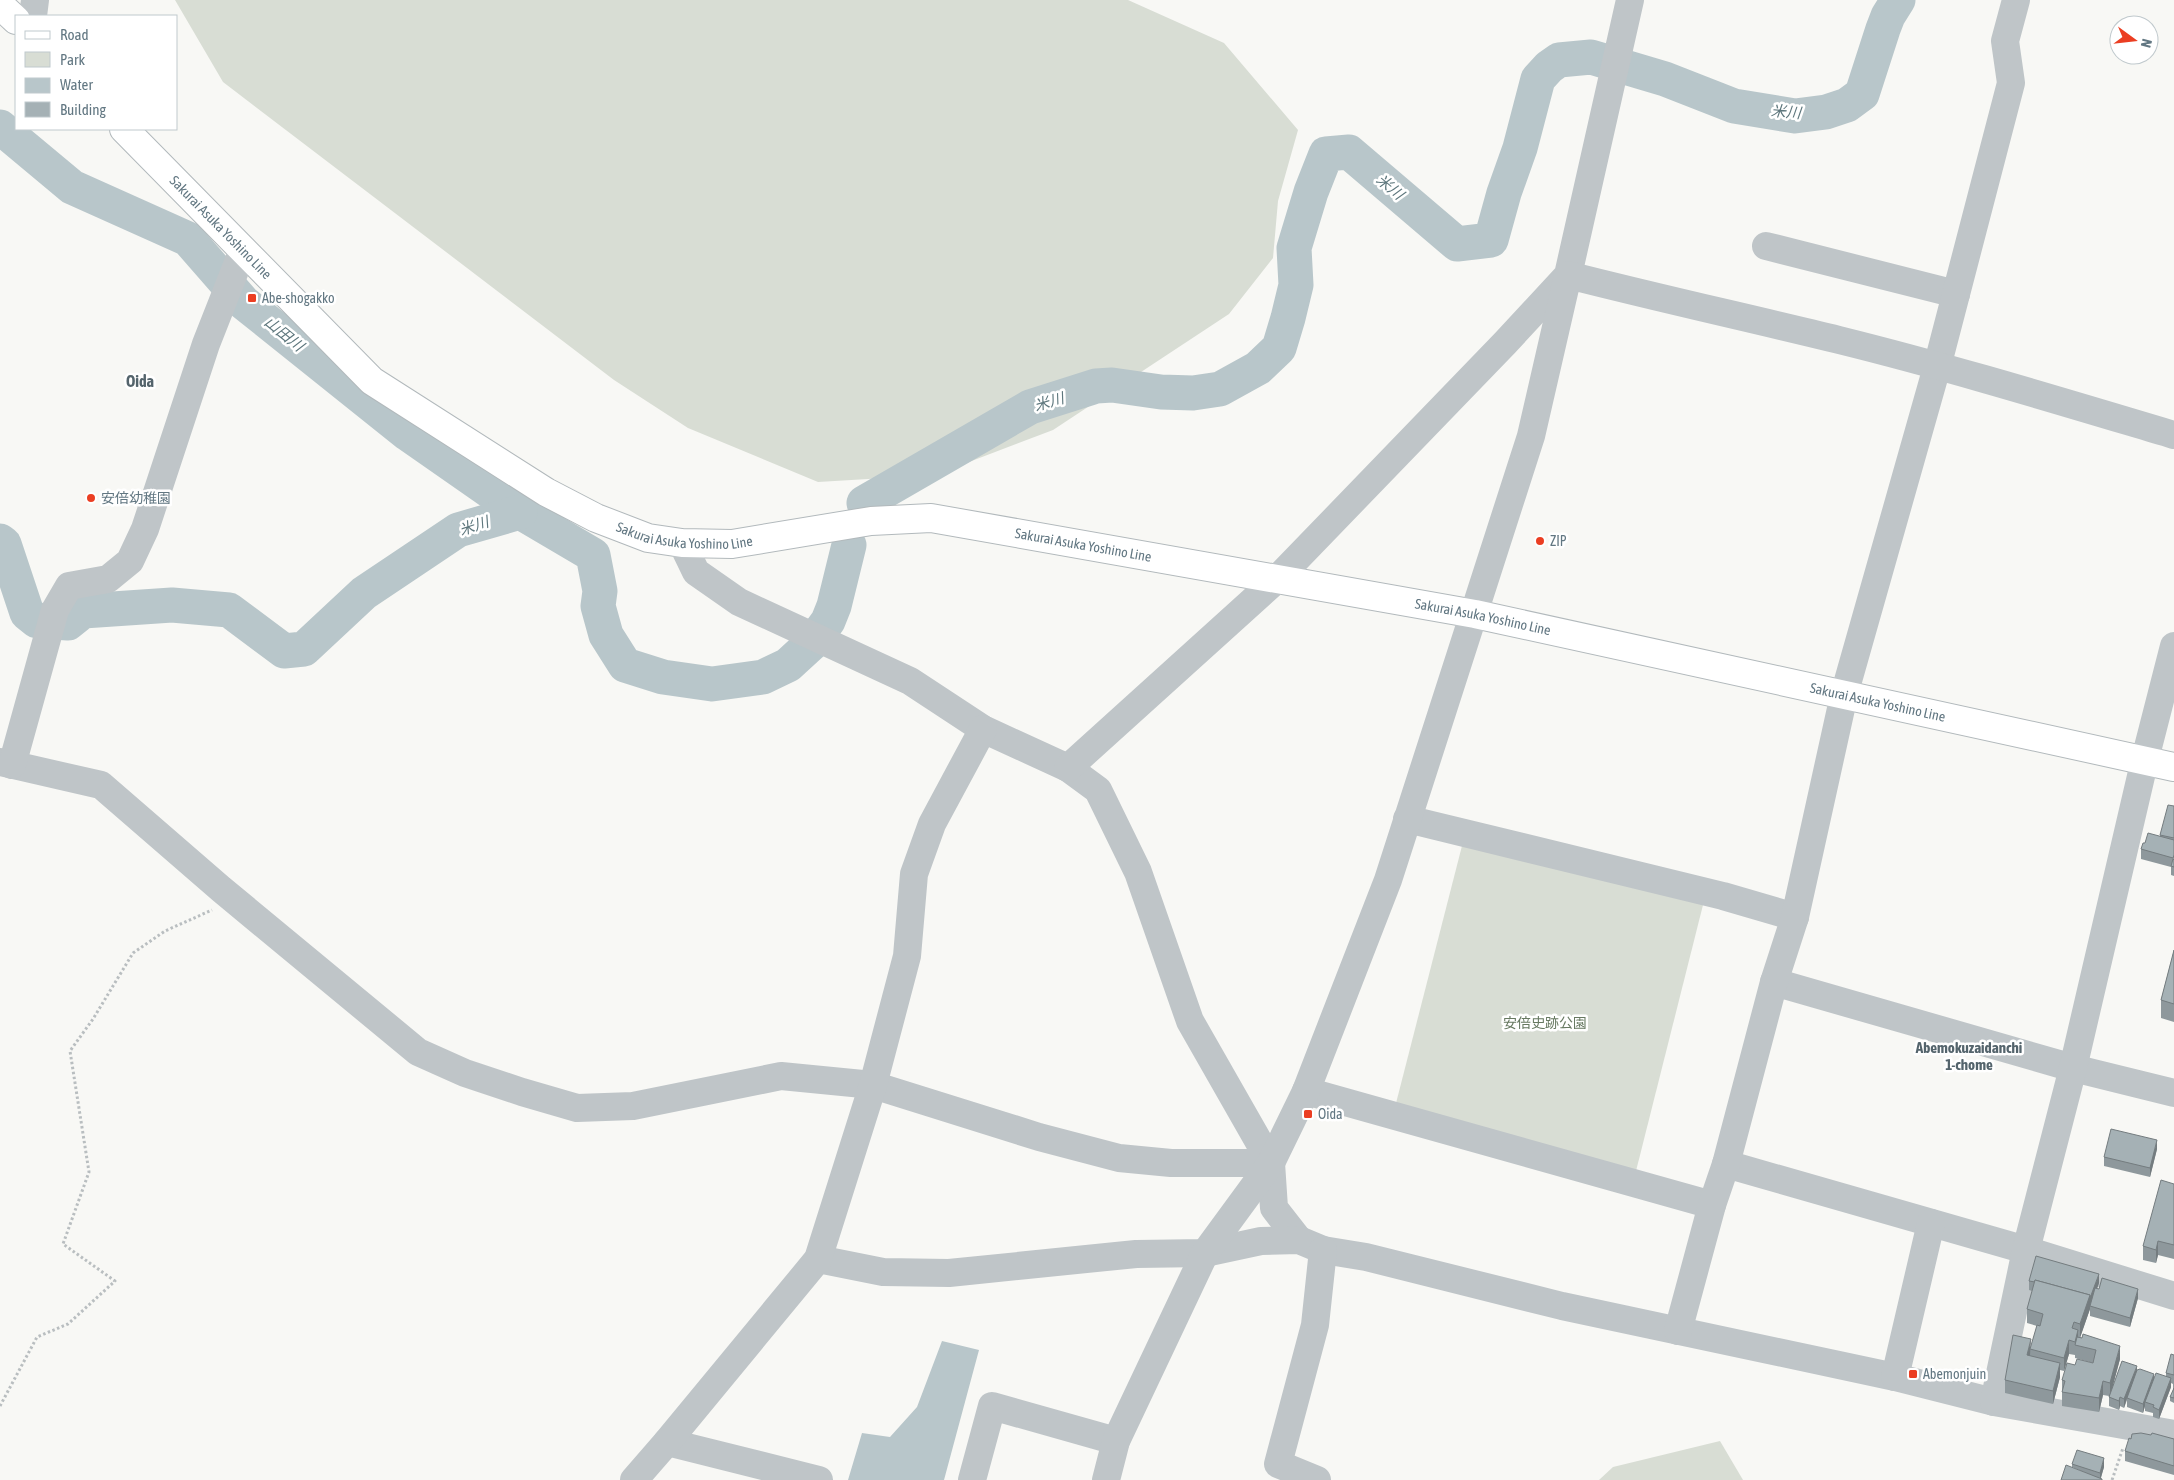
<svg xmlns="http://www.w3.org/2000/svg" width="2174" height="1480" font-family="'Asap Condensed','Noto Sans JP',sans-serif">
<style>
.green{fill:#d8ddd4}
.water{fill:#b8c6ca}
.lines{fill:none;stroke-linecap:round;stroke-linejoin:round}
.river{stroke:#b8c6ca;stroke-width:35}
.major-casing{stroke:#b2b9bc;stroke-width:30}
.path{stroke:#b9bec0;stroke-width:3;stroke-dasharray:2.5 2.5;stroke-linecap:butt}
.minor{stroke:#bfc5c8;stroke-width:28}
.major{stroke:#fff;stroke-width:28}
.wall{fill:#8e989c}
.shaded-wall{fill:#747c7f}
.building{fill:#a5b1b5;stroke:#747c7f}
.poi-dot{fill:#eb3e22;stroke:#fff;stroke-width:2}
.labels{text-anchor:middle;stroke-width:5;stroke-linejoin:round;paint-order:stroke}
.street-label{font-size:14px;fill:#627782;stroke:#fff}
.poi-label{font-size:14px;fill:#627782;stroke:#fff;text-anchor:start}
.park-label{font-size:14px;fill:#677961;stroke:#fff}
.water-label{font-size:15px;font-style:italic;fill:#5d767c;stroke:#fff}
.neighbourhood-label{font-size:15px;font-weight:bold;fill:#54646c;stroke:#fff}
.quarter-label{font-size:16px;font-weight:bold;fill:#54646c;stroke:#fff}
</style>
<rect width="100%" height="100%" fill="#f8f8f5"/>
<g class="green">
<path d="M 175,0 L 1128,0 L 1224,43 L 1298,130 L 1278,201 L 1273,258 L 1229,314 L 1053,430 L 935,475 L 818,482 L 688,428 L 614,380 L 223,82 Z"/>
<path d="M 1464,838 L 1704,901 L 1634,1179 L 1394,1111 Z"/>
<path d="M 1720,1441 L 1743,1480 L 1599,1480 L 1613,1467 Z"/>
</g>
<path class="water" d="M 942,1341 L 979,1350 L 944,1480 L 848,1480 L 862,1433 L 890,1437 L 917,1407 Z"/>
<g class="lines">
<g class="river">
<path d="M 0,127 L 72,187 L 188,239 L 243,302 L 408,434 L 520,512 L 593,555 L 600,591 L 598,606 L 606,635 L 625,665 L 663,677 L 712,684 L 763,677 L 788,665 L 812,643 L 828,621 L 834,606 L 849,545"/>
<path d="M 864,503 L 1030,407 L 1096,386 L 1112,385 L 1161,392 L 1193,393 L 1220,389 L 1258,368 L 1279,348 L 1288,318 L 1296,285 L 1294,248 L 1311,192 L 1326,154 L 1349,152 L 1457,244 L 1491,240 L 1504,193 L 1520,148 L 1538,79 L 1549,67 L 1559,60 L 1591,57 L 1665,79 L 1734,106 L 1795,116 L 1826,112 L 1847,105 L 1862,94 L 1883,29 L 1888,16 L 1898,0"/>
<path d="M 0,541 L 4,544 L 27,613 L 37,621 L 68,623 L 83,611 L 172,605 L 229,610 L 284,651 L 304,649 L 364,593 L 458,530 L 520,512"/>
</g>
<defs>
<g id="major">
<path d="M 0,5 L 16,20"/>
<path id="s1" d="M 124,129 L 372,381 L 546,492 L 596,518 L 648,538 L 682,543 L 732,544 L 871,521 L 931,518 L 1475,614 L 2174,767"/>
</g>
</defs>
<use href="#major" class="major-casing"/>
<g class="path">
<path d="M 0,1406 L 37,1337 L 68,1324 L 115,1281 L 63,1244 L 89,1172 L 70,1051 L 93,1019 L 133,953 L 165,931 L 212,910"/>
<path d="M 2112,1480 L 2123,1448"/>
</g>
<g class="minor">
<path d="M 33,16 L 35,0"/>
<path d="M 1766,246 L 1956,294"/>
<path d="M 682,543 L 696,572 L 739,602 L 910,681 L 983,729 L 1068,768 L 1098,790 L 1138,872 L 1190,1021 L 1271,1163 L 1274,1208 L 1299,1240"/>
<path d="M 0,762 L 101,785 L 221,889 L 418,1052 L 465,1073 L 522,1092 L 577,1108 L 633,1106 L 781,1076 L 873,1085 L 1039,1137 L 1119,1158 L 1171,1163 L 1271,1163"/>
<path d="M 12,765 L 55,610 L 69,586 L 108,579 L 130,561 L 145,529 L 206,344 L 243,250"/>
<path d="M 1068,768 L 1277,579 L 1505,343 L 1568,275 L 1630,0"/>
<path d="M 1407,819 L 1723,896 L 1795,917"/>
<path d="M 1774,982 L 2073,1068 L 2174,1093"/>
<path d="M 1306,1091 L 1712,1205"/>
<path d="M 1726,1164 L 2026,1250 L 2174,1296"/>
<path d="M 818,1259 L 883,1272 L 949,1273 L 1136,1254 L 1205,1253 L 1261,1241 L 1299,1240 L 1323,1250 L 1366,1257 L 1562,1306 L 1895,1377 L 1994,1402 L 2174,1434"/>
<path d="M 1678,1331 L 1712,1205 L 1726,1164 L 1774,982 L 1795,917 L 1844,695 L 1937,367 L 2011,83 L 2005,41 L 2016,0"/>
<path d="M 1895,1377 L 1931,1223"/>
<path d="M 1994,1402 L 2026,1250 L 2073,1068 L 2145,759 L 2174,646"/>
<path d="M 667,1442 L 819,1480"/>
<path d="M 634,1480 L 667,1442 L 818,1259 L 873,1085 L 907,956 L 914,874 L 932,824 L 983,729"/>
<path d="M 972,1480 L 992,1406 L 1116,1441"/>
<path d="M 1106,1480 L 1116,1441 L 1205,1253 L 1271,1163 L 1306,1091 L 1388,880 L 1531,436 L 1568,275 C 1658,298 1749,318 1839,340 C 1952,368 2063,402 2174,435"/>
<path d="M 1317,1480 L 1278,1464 L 1315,1325 L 1323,1250"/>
</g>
<use href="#major" class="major"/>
</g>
<g class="wall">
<path d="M 2174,806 L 2174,876 L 2171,875 L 2171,867 L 2141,859 L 2141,849 L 2145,843 L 2160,836 L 2160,835 Z"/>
<path d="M 2174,950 L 2174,1022 L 2161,1018 L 2161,1000 Z"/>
<path d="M 2157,1149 L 2150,1177 L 2104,1166 L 2104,1157 Z"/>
<path d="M 2174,1184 L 2174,1259 L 2158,1255 L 2156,1263 L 2143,1260 L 2143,1246 Z"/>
<path d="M 2029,1281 L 2099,1283 L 2097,1289 L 2138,1298 L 2130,1327 L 2090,1316 L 2090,1309 L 2080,1337 L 2120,1359 L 2113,1384 L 2137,1372 L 2154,1380 L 2166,1376 L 2166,1373 L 2174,1355 L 2174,1403 L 2170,1401 L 2170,1397 L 2173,1390 L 2173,1384 L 2171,1383 L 2171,1387 L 2159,1419 L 2153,1417 L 2153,1413 L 2145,1411 L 2145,1406 L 2143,1413 L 2127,1407 L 2127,1400 L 2124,1408 L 2120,1406 L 2119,1410 L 2109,1406 L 2109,1396 L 2103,1395 L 2099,1412 L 2062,1406 L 2062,1380 L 2075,1365 L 2093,1363 L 2075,1358 L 2075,1353 L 2075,1355 L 2069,1354 L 2064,1371 L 2060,1370 L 2060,1377 L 2053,1404 L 2005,1393 L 2005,1380 L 2031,1346 L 2037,1326 L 2027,1323 L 2027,1309 L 2032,1291 L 2029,1290 Z"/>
<path d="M 2151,1435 L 2174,1439 L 2174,1475 L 2125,1461 L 2125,1451 L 2131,1439 Z"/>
<path d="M 2072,1464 L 2104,1467 L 2101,1478 L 2102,1480 L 2072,1467 Z"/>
</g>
<g class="shaded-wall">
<path d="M 2157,1140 L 2157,1149 L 2150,1177 L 2150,1168 Z"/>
<path d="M 2158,1241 L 2158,1255 L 2156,1263 L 2156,1250 Z"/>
<path d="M 2099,1274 L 2099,1283 L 2090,1307 L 2090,1298 Z"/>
<path d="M 2138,1289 L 2138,1298 L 2130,1327 L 2130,1318 Z"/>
<path d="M 2090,1295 L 2090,1309 L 2080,1338 L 2080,1324 Z"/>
<path d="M 2078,1330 L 2078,1343 L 2075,1345 L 2075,1355 L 2075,1342 Z"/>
<path d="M 2031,1339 L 2030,1355 L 2027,1369 L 2027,1355 Z"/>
<path d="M 2069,1340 L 2069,1354 L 2064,1371 L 2064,1358 Z"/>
<path d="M 2120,1346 L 2120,1359 L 2110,1397 L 2110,1383 Z"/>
<path d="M 2060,1363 L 2060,1377 L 2053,1404 L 2053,1391 Z"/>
<path d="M 2137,1366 L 2137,1375 L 2127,1398 L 2124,1408 L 2124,1399 Z"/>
<path d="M 2154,1374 L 2154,1383 L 2145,1402 L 2145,1406 L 2143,1413 L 2143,1404 Z"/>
<path d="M 2171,1378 L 2171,1387 L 2159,1419 L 2159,1410 Z"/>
<path d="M 2103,1381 L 2103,1395 L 2099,1412 L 2099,1398 Z"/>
<path d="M 2120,1397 L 2120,1406 L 2119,1410 L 2119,1401 Z"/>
<path d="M 2104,1458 L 2104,1467 L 2100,1480 L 2100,1473 Z"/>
</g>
<g class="building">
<path d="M 2168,805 L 2174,806 L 2174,838 L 2160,835 Z"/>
<path d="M 2148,833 L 2174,840 L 2174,855 L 2173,858 L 2141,849 L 2143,843 L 2145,843 Z"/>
<path d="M 2173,859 L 2174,860 L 2174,867 L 2171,866 Z"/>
<path d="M 2174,950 L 2174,1004 L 2161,1000 Z"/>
<path d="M 2111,1129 L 2157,1140 L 2150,1168 L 2104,1157 Z"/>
<path d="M 2161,1180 L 2174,1184 L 2174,1245 L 2158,1241 L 2156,1250 L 2143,1246 Z"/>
<path d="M 2036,1256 L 2099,1274 L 2090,1298 L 2090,1295 L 2035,1280 L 2035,1282 L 2029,1281 Z"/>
<path d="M 2102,1278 L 2138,1289 L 2130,1318 L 2090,1306 L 2095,1288 L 2099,1289 Z"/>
<path d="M 2035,1280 L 2090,1295 L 2080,1324 L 2074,1322 L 2072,1328 L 2078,1330 L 2075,1342 L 2069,1340 L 2064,1358 L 2030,1349 L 2037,1325 L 2040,1326 L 2043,1314 L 2027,1309 Z"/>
<path d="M 2083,1334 L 2120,1346 L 2110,1383 L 2103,1381 L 2099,1398 L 2062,1392 L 2065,1381 L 2062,1380 L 2067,1363 L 2075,1365 L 2077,1359 L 2093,1363 L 2096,1350 L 2075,1345 L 2077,1337 L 2082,1338 Z"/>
<path d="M 2013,1335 L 2031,1339 L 2027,1355 L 2060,1363 L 2053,1391 L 2005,1380 Z"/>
<path d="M 2171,1354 L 2174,1355 L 2174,1375 L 2166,1373 Z"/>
<path d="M 2122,1361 L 2137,1366 L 2124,1399 L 2120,1397 L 2119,1401 L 2109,1397 Z"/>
<path d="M 2140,1369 L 2154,1374 L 2143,1404 L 2127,1398 L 2137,1370 Z"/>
<path d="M 2156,1373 L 2171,1378 L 2159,1410 L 2153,1407 L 2154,1405 L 2145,1402 Z"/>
<path d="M 2174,1388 L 2174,1398 L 2170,1397 Z"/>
<path d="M 2141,1433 L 2151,1435 L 2152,1433 L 2174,1439 L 2174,1466 L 2125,1451 L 2129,1438 L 2131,1439 L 2132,1434 Z"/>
<path d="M 2077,1450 L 2104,1458 L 2100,1473 L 2072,1464 Z"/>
<path d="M 2066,1465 L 2102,1479 L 2102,1480 L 2061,1480 Z"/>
</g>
<g class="poi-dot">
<rect x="247" y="293" width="10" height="10" rx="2.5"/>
<circle cx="91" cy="498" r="5"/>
<circle cx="1540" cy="541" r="5"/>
<rect x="1303" y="1109" width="10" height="10" rx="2.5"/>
<rect x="1908" y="1369" width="10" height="10" rx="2.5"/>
</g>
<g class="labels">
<g class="street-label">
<text dy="5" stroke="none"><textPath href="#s1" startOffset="138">Sakurai Asuka Yoshino Line</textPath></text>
<text dy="5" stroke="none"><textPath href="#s1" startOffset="708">Sakurai Asuka Yoshino Line</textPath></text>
<text dy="5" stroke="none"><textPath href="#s1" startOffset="1112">Sakurai Asuka Yoshino Line</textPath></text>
<text dy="5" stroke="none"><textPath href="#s1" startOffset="1518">Sakurai Asuka Yoshino Line</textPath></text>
<text dy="5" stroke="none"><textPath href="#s1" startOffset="1922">Sakurai Asuka Yoshino Line</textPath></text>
</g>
<g class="poi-label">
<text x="262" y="303">Abe-shogakko</text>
<text x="101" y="503">安倍幼稚園</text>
<text x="1550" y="546">ZIP</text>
<text x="1318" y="1119">Oida</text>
<text x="1923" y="1379">Abemonjuin</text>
</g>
<g class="park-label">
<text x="1545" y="1028">安倍史跡公園</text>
</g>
<g class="water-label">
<text transform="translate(1786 112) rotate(5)" y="5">米川</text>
<text transform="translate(1390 187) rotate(40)" y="5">米川</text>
<text transform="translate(284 334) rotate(39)" y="5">山田川</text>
<text transform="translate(1049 402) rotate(-16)" y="5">米川</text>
<text transform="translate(474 526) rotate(-18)" y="5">米川</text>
</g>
<g class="neighbourhood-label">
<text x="1969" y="1053">Abemokuzaidanchi<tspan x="1969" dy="17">1-chome</tspan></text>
</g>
<g class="quarter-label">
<text x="140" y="387">Oida</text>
</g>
</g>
<rect x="15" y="15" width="162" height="115" fill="#ffffff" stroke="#c0c9cd"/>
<rect x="25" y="31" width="25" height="8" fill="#ffffff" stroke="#c0c9cd"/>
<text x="60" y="40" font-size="15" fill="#627782">Road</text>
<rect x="25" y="52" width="25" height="15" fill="#d8ddd4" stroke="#c0c9cd"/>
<text x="60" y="65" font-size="15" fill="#627782">Park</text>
<rect x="25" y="78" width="25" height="15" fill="#b8c6ca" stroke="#c0c9cd"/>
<text x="60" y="90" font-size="15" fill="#627782">Water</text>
<rect x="25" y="102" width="25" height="15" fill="#a5b1b5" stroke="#c0c9cd"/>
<text x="60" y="115" font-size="15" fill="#627782">Building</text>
<g transform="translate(2134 40) rotate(105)"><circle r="24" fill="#ffffff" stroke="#c0c9cd"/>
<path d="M0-4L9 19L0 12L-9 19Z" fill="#eb3e22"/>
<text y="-8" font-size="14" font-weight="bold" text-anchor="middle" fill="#627782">N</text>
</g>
</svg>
